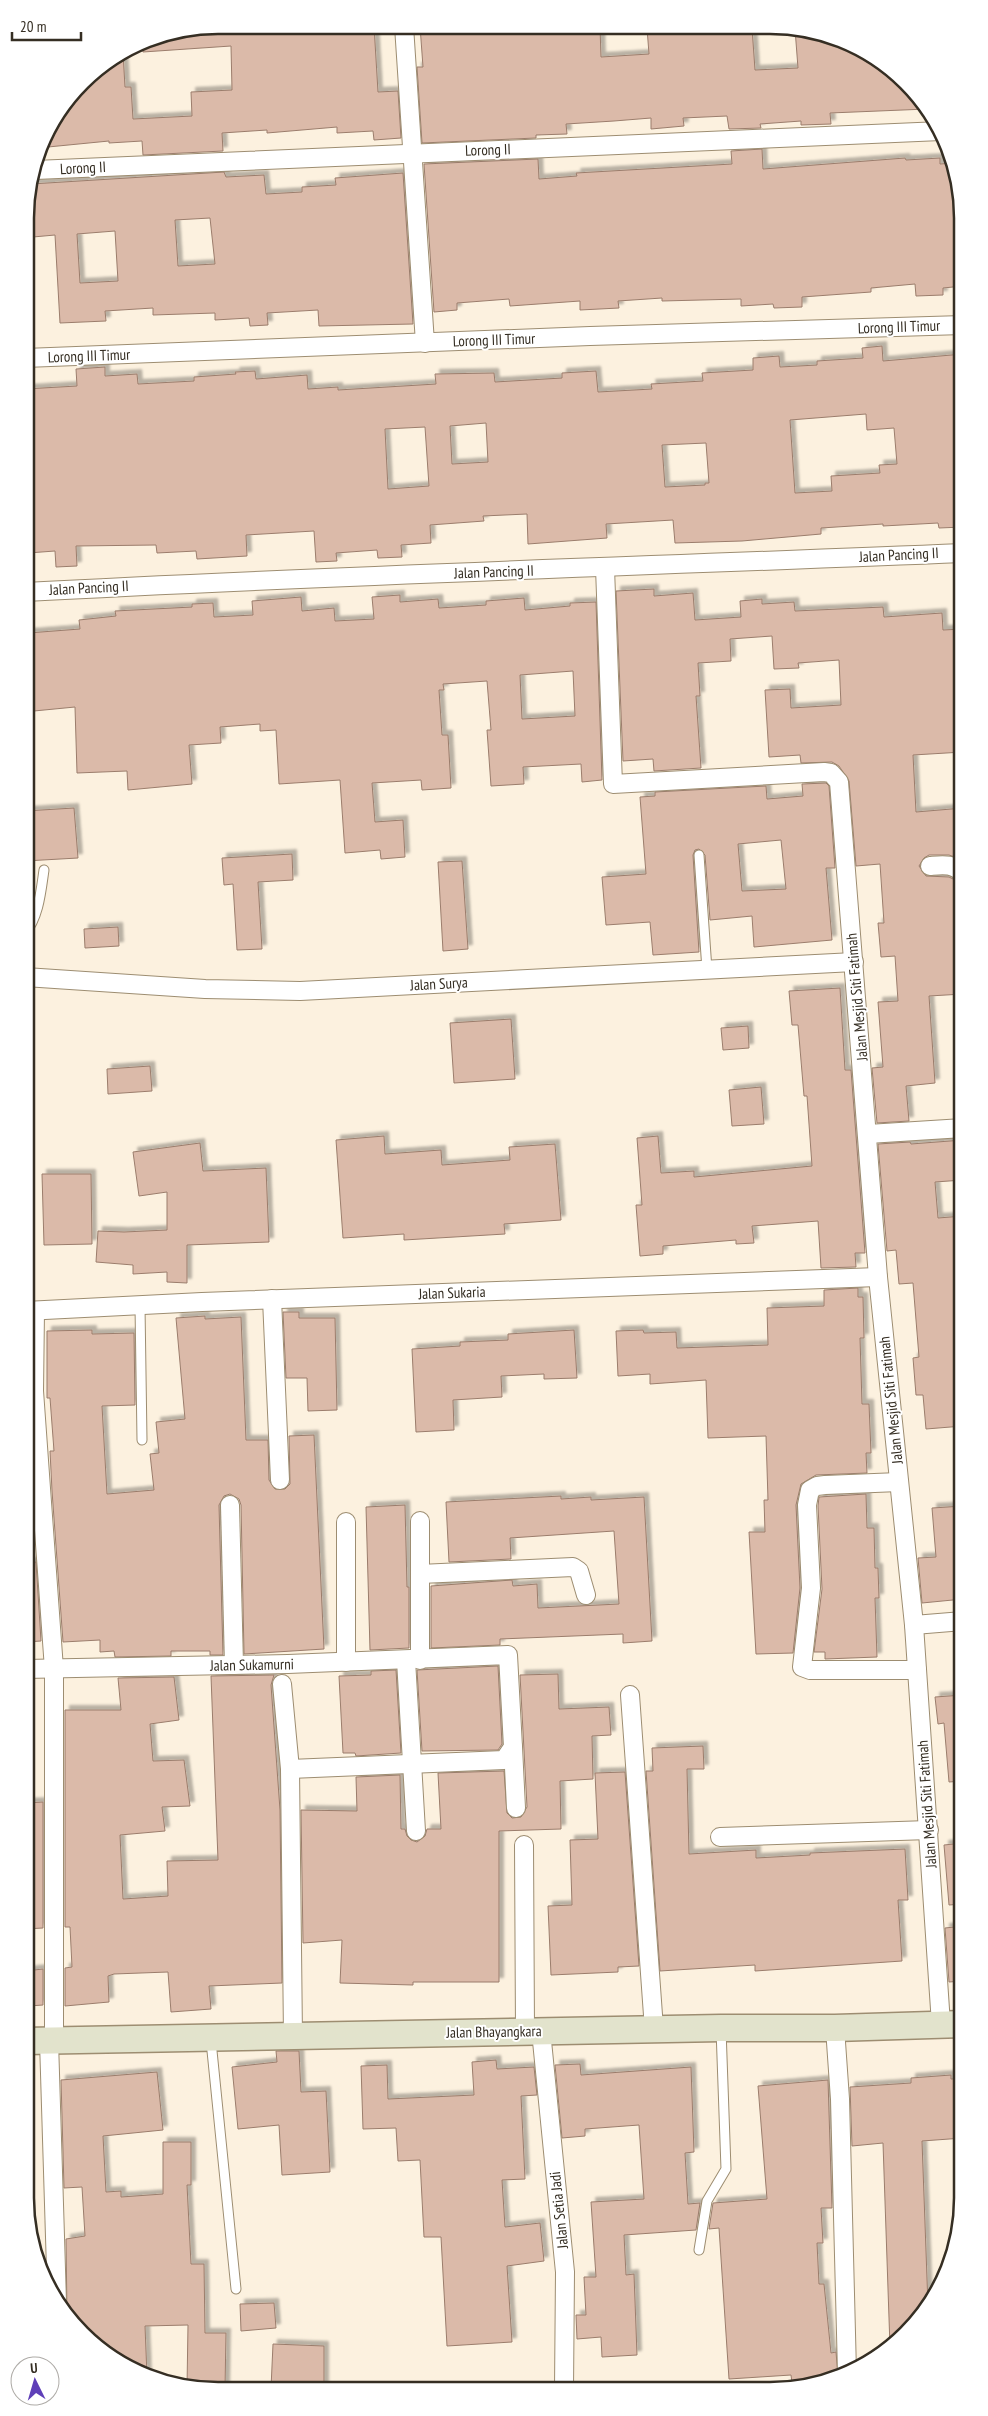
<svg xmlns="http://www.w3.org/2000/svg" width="988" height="2416" font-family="'PT Sans Narrow',sans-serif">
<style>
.building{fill:#dbbaa9;stroke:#9b7d6c;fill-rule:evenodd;filter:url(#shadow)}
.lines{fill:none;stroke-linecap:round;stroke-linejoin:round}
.service-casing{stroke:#9d8d71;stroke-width:11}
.minor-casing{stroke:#9d8d71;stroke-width:20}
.secondary-casing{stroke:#9d8d71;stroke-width:29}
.service{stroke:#fff;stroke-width:9}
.minor{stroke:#fff;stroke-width:18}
.secondary{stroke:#e2e3cc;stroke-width:26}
.labels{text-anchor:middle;stroke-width:4;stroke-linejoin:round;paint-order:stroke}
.street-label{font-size:15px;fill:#352e23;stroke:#fff}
.rim{fill:none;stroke:#352e23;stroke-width:2.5}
</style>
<defs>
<filter id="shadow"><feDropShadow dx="4.5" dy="-4.5" stdDeviation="1" flood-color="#0004"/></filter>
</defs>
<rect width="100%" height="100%" fill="#fcf1df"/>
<g class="building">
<path d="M 218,25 L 374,26 L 378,92 L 398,91 L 401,138 L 374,140 L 373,131 L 337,133 L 337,127 L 267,133 L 267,130 L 222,133 L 223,151 L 143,155 L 142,141 L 109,143 L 109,141 L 48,147 L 47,130 L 90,74 L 123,53 L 125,87 L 131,87 L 133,119 L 192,116 L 191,92 L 232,90 L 231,46 L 143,52 L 141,41 L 144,40 Z"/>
<path d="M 420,26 L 600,27 L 601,57 L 649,54 L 647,28 L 752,28 L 755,70 L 798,68 L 795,29 L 807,29 L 856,45 L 898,73 L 927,109 L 830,113 L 831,124 L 801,125 L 801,121 L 760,124 L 761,128 L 729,129 L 727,116 L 683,118 L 684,126 L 651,129 L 651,118 L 614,121 L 566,124 L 567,134 L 536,135 L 536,138 L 422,143 L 417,67 L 423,67 Z"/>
<path d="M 762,149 L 763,169 L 905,158 L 906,160 L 940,158 L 940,164 L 954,163 L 963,218 L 963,286 L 943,288 L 943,295 L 916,296 L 915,284 L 871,288 L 871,292 L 802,297 L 802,307 L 774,308 L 773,304 L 741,306 L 741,299 L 662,301 L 662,298 L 618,301 L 619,308 L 580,310 L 580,301 L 510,306 L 509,299 L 457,303 L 457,310 L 434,312 L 424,164 L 538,159 L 539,179 L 577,176 L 576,173 L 732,164 L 731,151 Z"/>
<path d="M 224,172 L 226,177 L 264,175 L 266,194 L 302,192 L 302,187 L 336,185 L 335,178 L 403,173 L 413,324 L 319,326 L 318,310 L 267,313 L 268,325 L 250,326 L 249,318 L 215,320 L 215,313 L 153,315 L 153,308 L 105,311 L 106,321 L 60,323 L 55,235 L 33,237 L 31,184 ZM 210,218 L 215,264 L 178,266 L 175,220 ZM 115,231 L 118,281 L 80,283 L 77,234 Z"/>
<path d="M 882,346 L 883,361 L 963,354 L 963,527 L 939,528 L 938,523 L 883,526 L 883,524 L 821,528 L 821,534 L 742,541 L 675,543 L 673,520 L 606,524 L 607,538 L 528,544 L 527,514 L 483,516 L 484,521 L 430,525 L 431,543 L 401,545 L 402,557 L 378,558 L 377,550 L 336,553 L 337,561 L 316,562 L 314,531 L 246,535 L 247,556 L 197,559 L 196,551 L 157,553 L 156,545 L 76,546 L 77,566 L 56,567 L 55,551 L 28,553 L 25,508 L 25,389 L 77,386 L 76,369 L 105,367 L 105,376 L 137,374 L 138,384 L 194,381 L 194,377 L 236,374 L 235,372 L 255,371 L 256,379 L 307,375 L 308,389 L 338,387 L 338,390 L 436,384 L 435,374 L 494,373 L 495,382 L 562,378 L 562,373 L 596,371 L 598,392 L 652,389 L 651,384 L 703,381 L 702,373 L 753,370 L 753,358 L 779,356 L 780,367 L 817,365 L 817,361 L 863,358 L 862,348 ZM 866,414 L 867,430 L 894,428 L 897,464 L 879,465 L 880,473 L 831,476 L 832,491 L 795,493 L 790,420 ZM 486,423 L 488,462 L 452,464 L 450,426 ZM 425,427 L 429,486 L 388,489 L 385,429 ZM 706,443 L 709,483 L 705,483 L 705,485 L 665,487 L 662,445 Z"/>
<path d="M 654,589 L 654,596 L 693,593 L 695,620 L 741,617 L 740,601 L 762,599 L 762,604 L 794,602 L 795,611 L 883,607 L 884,617 L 942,613 L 943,630 L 963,629 L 963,752 L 913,755 L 916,812 L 963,808 L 963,860 L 949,855 L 929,855 L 924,858 L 919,866 L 926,876 L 949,877 L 963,884 L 963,994 L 929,996 L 935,1083 L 906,1086 L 909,1121 L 877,1123 L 872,1068 L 883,1067 L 878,1002 L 898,1001 L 895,956 L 881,957 L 878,923 L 884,923 L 880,864 L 856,866 L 849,781 L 839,766 L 832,762 L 801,763 L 800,755 L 769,757 L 765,690 L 790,689 L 791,708 L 841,705 L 839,660 L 798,663 L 799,668 L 774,669 L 772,636 L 730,639 L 731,661 L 698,663 L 700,696 L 696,696 L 701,768 L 654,771 L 653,759 L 623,761 L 616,591 Z"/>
<path d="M 400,595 L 400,602 L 438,599 L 439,608 L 486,605 L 486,601 L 524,598 L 525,610 L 570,606 L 570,603 L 596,602 L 602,780 L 582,782 L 581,764 L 523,767 L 524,784 L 491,786 L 487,730 L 491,730 L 487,681 L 443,684 L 444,690 L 439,690 L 442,735 L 448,735 L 451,788 L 422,790 L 421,780 L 372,783 L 375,822 L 403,820 L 405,857 L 381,859 L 380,850 L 345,853 L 340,780 L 279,784 L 276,730 L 260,731 L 260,724 L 220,727 L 221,743 L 189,745 L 192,784 L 128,790 L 127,771 L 77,773 L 75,707 L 34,711 L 28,633 L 80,629 L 79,620 L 116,616 L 115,611 L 192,607 L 192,604 L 213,603 L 214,617 L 253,615 L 252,601 L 301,597 L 302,611 L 334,608 L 335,621 L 374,619 L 372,597 ZM 573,671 L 575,716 L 522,719 L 520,675 Z"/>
<path d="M 826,783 L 829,786 L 835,868 L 826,868 L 832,940 L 754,947 L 752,916 L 710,920 L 705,855 L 699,849 L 695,850 L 693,855 L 699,952 L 653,955 L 650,922 L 606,925 L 602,877 L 646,874 L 640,797 L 655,796 L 655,792 L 766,786 L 767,799 L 803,796 L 802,784 ZM 781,840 L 786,889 L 742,891 L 738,844 Z"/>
<path d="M 74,808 L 78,858 L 25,861 L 25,811 Z"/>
<path d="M 292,854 L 293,880 L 258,882 L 262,949 L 237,950 L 233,884 L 224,885 L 222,858 Z"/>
<path d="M 462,861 L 468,949 L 443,951 L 438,862 Z"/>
<path d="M 118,927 L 119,946 L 85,948 L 84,929 Z"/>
<path d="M 840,988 L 845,1070 L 851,1070 L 865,1253 L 855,1253 L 856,1267 L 821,1268 L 818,1221 L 752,1226 L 754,1243 L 736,1244 L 736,1240 L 663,1246 L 663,1254 L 640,1256 L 636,1205 L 642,1205 L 637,1138 L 658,1136 L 661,1173 L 694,1171 L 694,1177 L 812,1166 L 807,1096 L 804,1096 L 798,1025 L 792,1025 L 789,991 Z"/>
<path d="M 511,1019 L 515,1079 L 454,1083 L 450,1023 Z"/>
<path d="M 748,1026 L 749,1048 L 723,1050 L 721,1028 Z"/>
<path d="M 150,1066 L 152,1091 L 108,1094 L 107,1069 Z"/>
<path d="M 761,1087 L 764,1124 L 732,1126 L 729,1090 Z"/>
<path d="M 384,1136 L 385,1154 L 441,1150 L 442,1165 L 510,1160 L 509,1147 L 555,1144 L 561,1220 L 504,1224 L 505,1234 L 404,1240 L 404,1234 L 343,1238 L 336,1140 Z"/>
<path d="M 963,1140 L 963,1180 L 935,1182 L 938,1218 L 963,1216 L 963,1426 L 926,1429 L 923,1395 L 916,1395 L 913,1358 L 919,1357 L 913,1283 L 899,1284 L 896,1250 L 887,1251 L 878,1144 L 910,1142 L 911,1144 Z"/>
<path d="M 200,1143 L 203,1171 L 266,1168 L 269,1242 L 187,1245 L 187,1283 L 167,1282 L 167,1272 L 133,1274 L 133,1265 L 96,1262 L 98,1231 L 124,1232 L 167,1230 L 167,1192 L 139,1196 L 133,1152 Z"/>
<path d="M 42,1174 L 91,1174 L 92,1244 L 44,1245 Z"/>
<path d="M 858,1288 L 858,1297 L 863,1297 L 864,1338 L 860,1338 L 862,1404 L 869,1404 L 871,1453 L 866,1453 L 867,1473 L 816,1475 L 801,1484 L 796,1505 L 800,1588 L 793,1653 L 756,1654 L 749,1532 L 765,1532 L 764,1500 L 768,1500 L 766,1436 L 708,1438 L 706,1380 L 650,1384 L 650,1374 L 618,1376 L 616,1331 L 643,1330 L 644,1333 L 676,1332 L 677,1348 L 768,1345 L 767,1308 L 824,1306 L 824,1290 Z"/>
<path d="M 283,1312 L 299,1312 L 299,1318 L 335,1318 L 337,1410 L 308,1411 L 307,1378 L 286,1378 Z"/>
<path d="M 205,1316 L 205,1319 L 241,1317 L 246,1440 L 268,1440 L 269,1480 L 275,1489 L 285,1489 L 290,1484 L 289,1436 L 314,1435 L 324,1649 L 244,1654 L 241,1505 L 239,1499 L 230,1494 L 224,1496 L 219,1505 L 223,1655 L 210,1655 L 210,1651 L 171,1651 L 171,1656 L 115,1657 L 114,1651 L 100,1652 L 100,1640 L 63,1642 L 52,1491 L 50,1451 L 54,1451 L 50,1398 L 47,1398 L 47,1331 L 92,1330 L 92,1334 L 134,1333 L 135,1405 L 102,1406 L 107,1494 L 154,1490 L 150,1454 L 159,1453 L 156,1422 L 185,1419 L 176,1318 Z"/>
<path d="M 574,1330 L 577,1378 L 544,1379 L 544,1374 L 501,1376 L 502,1397 L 453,1400 L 454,1430 L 416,1432 L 412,1349 L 460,1346 L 460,1342 L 508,1340 L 508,1334 Z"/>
<path d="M 25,1492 L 31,1492 L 33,1527 L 25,1527 Z"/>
<path d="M 866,1494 L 867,1528 L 874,1528 L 875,1568 L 878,1568 L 879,1598 L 875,1598 L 877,1657 L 825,1659 L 825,1652 L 814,1652 L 822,1589 L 818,1506 L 819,1497 Z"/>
<path d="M 561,1496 L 561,1499 L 591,1497 L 591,1500 L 644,1497 L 652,1641 L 623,1643 L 623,1634 L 500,1639 L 500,1645 L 431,1648 L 431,1586 L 512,1580 L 513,1586 L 537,1584 L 538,1608 L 619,1604 L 614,1531 L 510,1538 L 511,1559 L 449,1562 L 446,1502 Z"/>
<path d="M 405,1505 L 407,1587 L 409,1587 L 409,1648 L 370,1650 L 366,1507 Z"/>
<path d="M 963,1506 L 963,1599 L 922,1603 L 918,1558 L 936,1557 L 932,1508 Z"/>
<path d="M 25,1562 L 36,1562 L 41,1641 L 25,1642 Z"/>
<path d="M 498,1666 L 502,1744 L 498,1750 L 422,1751 L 417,1670 Z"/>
<path d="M 396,1670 L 401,1753 L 356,1756 L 355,1753 L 343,1753 L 339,1676 L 371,1675 L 371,1671 Z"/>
<path d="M 558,1674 L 559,1709 L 609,1707 L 611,1735 L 592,1736 L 593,1779 L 560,1781 L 561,1829 L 499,1831 L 499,1982 L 413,1982 L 413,1985 L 340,1983 L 342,1940 L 303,1943 L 301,1810 L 357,1811 L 356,1777 L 400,1775 L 401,1829 L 405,1829 L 407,1836 L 411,1840 L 417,1842 L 425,1836 L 427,1829 L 441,1829 L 438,1773 L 504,1771 L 507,1813 L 512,1818 L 521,1817 L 527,1807 L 520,1675 Z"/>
<path d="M 274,1675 L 271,1685 L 280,1810 L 282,1983 L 209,1986 L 211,2009 L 171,2012 L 168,1972 L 114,1974 L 108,1976 L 109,2002 L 65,2006 L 65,1968 L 72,1967 L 70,1927 L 65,1927 L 65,1710 L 121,1710 L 118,1678 L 174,1677 L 179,1720 L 150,1724 L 153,1761 L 184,1760 L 190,1806 L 162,1807 L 165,1831 L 120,1835 L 123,1899 L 168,1896 L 167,1861 L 218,1860 L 211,1676 Z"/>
<path d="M 963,1695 L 963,1781 L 949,1782 L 944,1723 L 938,1724 L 935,1697 Z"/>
<path d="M 703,1746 L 704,1769 L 687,1769 L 689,1854 L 756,1850 L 756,1858 L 810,1855 L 810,1853 L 905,1849 L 908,1900 L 898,1900 L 902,1961 L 755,1971 L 755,1965 L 660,1971 L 646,1771 L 653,1771 L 652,1748 Z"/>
<path d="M 625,1772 L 639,1966 L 618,1967 L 618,1972 L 551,1975 L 548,1906 L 572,1905 L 570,1840 L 598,1839 L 595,1773 Z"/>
<path d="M 43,1802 L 43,1928 L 25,1929 L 25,1803 Z"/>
<path d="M 963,1843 L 963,1904 L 949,1905 L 944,1845 Z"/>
<path d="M 963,1926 L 963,1981 L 949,1982 L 945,1928 Z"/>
<path d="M 43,1969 L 43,2005 L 29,2006 L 25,1971 Z"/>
<path d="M 276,2051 L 299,2051 L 301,2092 L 326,2091 L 330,2172 L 282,2175 L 279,2125 L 238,2129 L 232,2067 L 277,2062 Z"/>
<path d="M 496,2060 L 497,2069 L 534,2067 L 537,2095 L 521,2096 L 525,2179 L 502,2180 L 505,2227 L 540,2223 L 544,2261 L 507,2266 L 512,2342 L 447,2346 L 441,2237 L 424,2237 L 420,2160 L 398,2161 L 396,2128 L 363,2129 L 361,2066 L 387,2065 L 388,2099 L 474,2095 L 472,2062 Z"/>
<path d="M 580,2064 L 581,2075 L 691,2067 L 694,2152 L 685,2153 L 688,2204 L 700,2203 L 696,2230 L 624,2235 L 626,2275 L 634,2274 L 637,2355 L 602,2357 L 601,2337 L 577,2339 L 576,2315 L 586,2315 L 584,2277 L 596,2277 L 591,2202 L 644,2199 L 639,2125 L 585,2129 L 585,2136 L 562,2138 L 555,2065 Z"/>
<path d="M 157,2072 L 163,2130 L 103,2136 L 106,2192 L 121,2191 L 121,2197 L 163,2194 L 163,2142 L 191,2142 L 191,2185 L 187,2185 L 191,2264 L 204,2264 L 205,2333 L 226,2333 L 225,2388 L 187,2387 L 188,2325 L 145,2326 L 147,2376 L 133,2371 L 90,2343 L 67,2315 L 66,2239 L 85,2236 L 82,2187 L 64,2188 L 61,2080 Z"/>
<path d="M 951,2075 L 951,2079 L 963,2078 L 963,2138 L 922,2141 L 928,2306 L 923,2316 L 890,2347 L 883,2143 L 852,2146 L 850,2087 L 911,2083 L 911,2078 Z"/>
<path d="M 828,2080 L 832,2208 L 821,2208 L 823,2243 L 817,2243 L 819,2284 L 824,2284 L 831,2353 L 836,2352 L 838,2376 L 827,2381 L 792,2383 L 791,2375 L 729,2379 L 719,2228 L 709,2229 L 713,2203 L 767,2199 L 758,2086 Z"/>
<path d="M 274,2303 L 276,2328 L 241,2331 L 240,2304 Z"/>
<path d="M 273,2344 L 324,2346 L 324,2388 L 271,2388 Z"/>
</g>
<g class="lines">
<defs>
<g id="service">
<path d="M 699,855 L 707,970"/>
<path d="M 25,933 C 39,917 41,890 44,870"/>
<path d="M 140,1306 L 142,1440"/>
<path d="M 211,2041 L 236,2289"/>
<path d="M 962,2216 L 961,2185 L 963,2181"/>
<path d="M 699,2250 L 707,2201 L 726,2169 L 721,2029"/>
</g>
<g id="minor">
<path d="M 404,26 L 425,343"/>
<path d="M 35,170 L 941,131"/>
<path d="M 25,358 L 590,336 L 963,325"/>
<path d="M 605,568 L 613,784 L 824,772 L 831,773 L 839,782 L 878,1277 L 914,1625 L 941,2024"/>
<path d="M 25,592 C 338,575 650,566 963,553"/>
<path d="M 930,866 C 942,865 954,863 963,874"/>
<path d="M 25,977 L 205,989 L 300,991 L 854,962"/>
<path d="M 868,1134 L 963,1128"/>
<path d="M 272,1299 L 280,1480"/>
<path d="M 25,1311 L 202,1302 L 878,1277"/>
<path d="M 35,1311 L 34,1391 L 54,1669 L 54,2041"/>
<path d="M 899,1482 L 825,1485 L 817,1486 L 810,1490 L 807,1505 L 811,1588 L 802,1667 L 810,1670 L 917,1670"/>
<path d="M 230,1505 L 234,1665"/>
<path d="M 420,1521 L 420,1660"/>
<path d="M 420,1574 L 573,1567 L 579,1571 L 586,1595"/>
<path d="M 914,1625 L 963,1621"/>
<path d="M 406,1660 L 416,1831"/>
<path d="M 346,1662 L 346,1522"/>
<path d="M 25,1669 L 288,1664 L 508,1655 L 513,1747 L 504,1760 L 290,1769"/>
<path d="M 282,1684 L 290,1769 L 293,2037"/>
<path d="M 630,1695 L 654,2029"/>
<path d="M 513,1747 L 516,1808"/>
<path d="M 720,1837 L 929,1830"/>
<path d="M 524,1845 L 525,2031"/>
<path d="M 835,2028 L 840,2099 L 847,2372"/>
<path d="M 541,2031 L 565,2272 L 564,2390"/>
<path d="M 49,2041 L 57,2302"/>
</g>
<path id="secondary" d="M 25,2041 L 721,2028 L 835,2028 L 963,2024"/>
</defs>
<use href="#service" class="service-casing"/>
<use href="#minor" class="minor-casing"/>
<use href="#secondary" class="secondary-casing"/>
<use href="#service" class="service"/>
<use href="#minor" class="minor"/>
<use href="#secondary" class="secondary"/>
</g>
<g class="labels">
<g class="street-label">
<text transform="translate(488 150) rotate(-2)" y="5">Lorong II</text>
<text transform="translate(83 168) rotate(-3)" y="5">Lorong II</text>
<text transform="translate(899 327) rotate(-2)" y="5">Lorong III Timur</text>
<text transform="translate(494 340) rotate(-2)" y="5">Lorong III Timur</text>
<text transform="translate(89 356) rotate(-2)" y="5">Lorong III Timur</text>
<text transform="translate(899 555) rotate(-3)" y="5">Jalan Pancing II</text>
<text transform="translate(494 572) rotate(-2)" y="5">Jalan Pancing II</text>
<text transform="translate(89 588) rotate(-3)" y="5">Jalan Pancing II</text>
<text transform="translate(439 984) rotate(-3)" y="5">Jalan Surya</text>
<text transform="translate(857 997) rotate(-95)" y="5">Jalan Mesjid Siti Fatimah</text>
<text transform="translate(452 1293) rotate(-2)" y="5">Jalan Sukaria</text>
<text transform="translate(891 1400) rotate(-96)" y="5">Jalan Mesjid Siti Fatimah</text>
<text transform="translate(252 1665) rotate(-1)" y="5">Jalan Sukamurni</text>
<text transform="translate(927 1804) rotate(-94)" y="5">Jalan Mesjid Siti Fatimah</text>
<text transform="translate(494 2032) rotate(-1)" y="5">Jalan Bhayangkara</text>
<text transform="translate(559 2210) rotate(-96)" y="5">Jalan Setia Jadi</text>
</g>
</g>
<path d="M0 0H988V2416H0ZM218 34H770A184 184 0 0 1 954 218V2198A184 184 0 0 1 770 2382H218A184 184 0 0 1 34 2198V218A184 184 0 0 1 218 34Z" fill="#fff" fill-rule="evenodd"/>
<path class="rim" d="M218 34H770A184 184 0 0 1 954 218V2198A184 184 0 0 1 770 2382H218A184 184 0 0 1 34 2198V218A184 184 0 0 1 218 34Z"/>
<g transform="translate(35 2381) rotate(355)"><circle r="24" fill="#ffffff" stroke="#aeaba7"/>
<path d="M0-4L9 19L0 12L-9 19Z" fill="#5f3fb8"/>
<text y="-8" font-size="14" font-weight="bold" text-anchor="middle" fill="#352e23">U</text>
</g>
<path d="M12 32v8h69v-8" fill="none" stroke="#352e23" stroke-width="2.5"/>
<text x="20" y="32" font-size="15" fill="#352e23" stroke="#ffffff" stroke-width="4" paint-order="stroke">20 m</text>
</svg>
